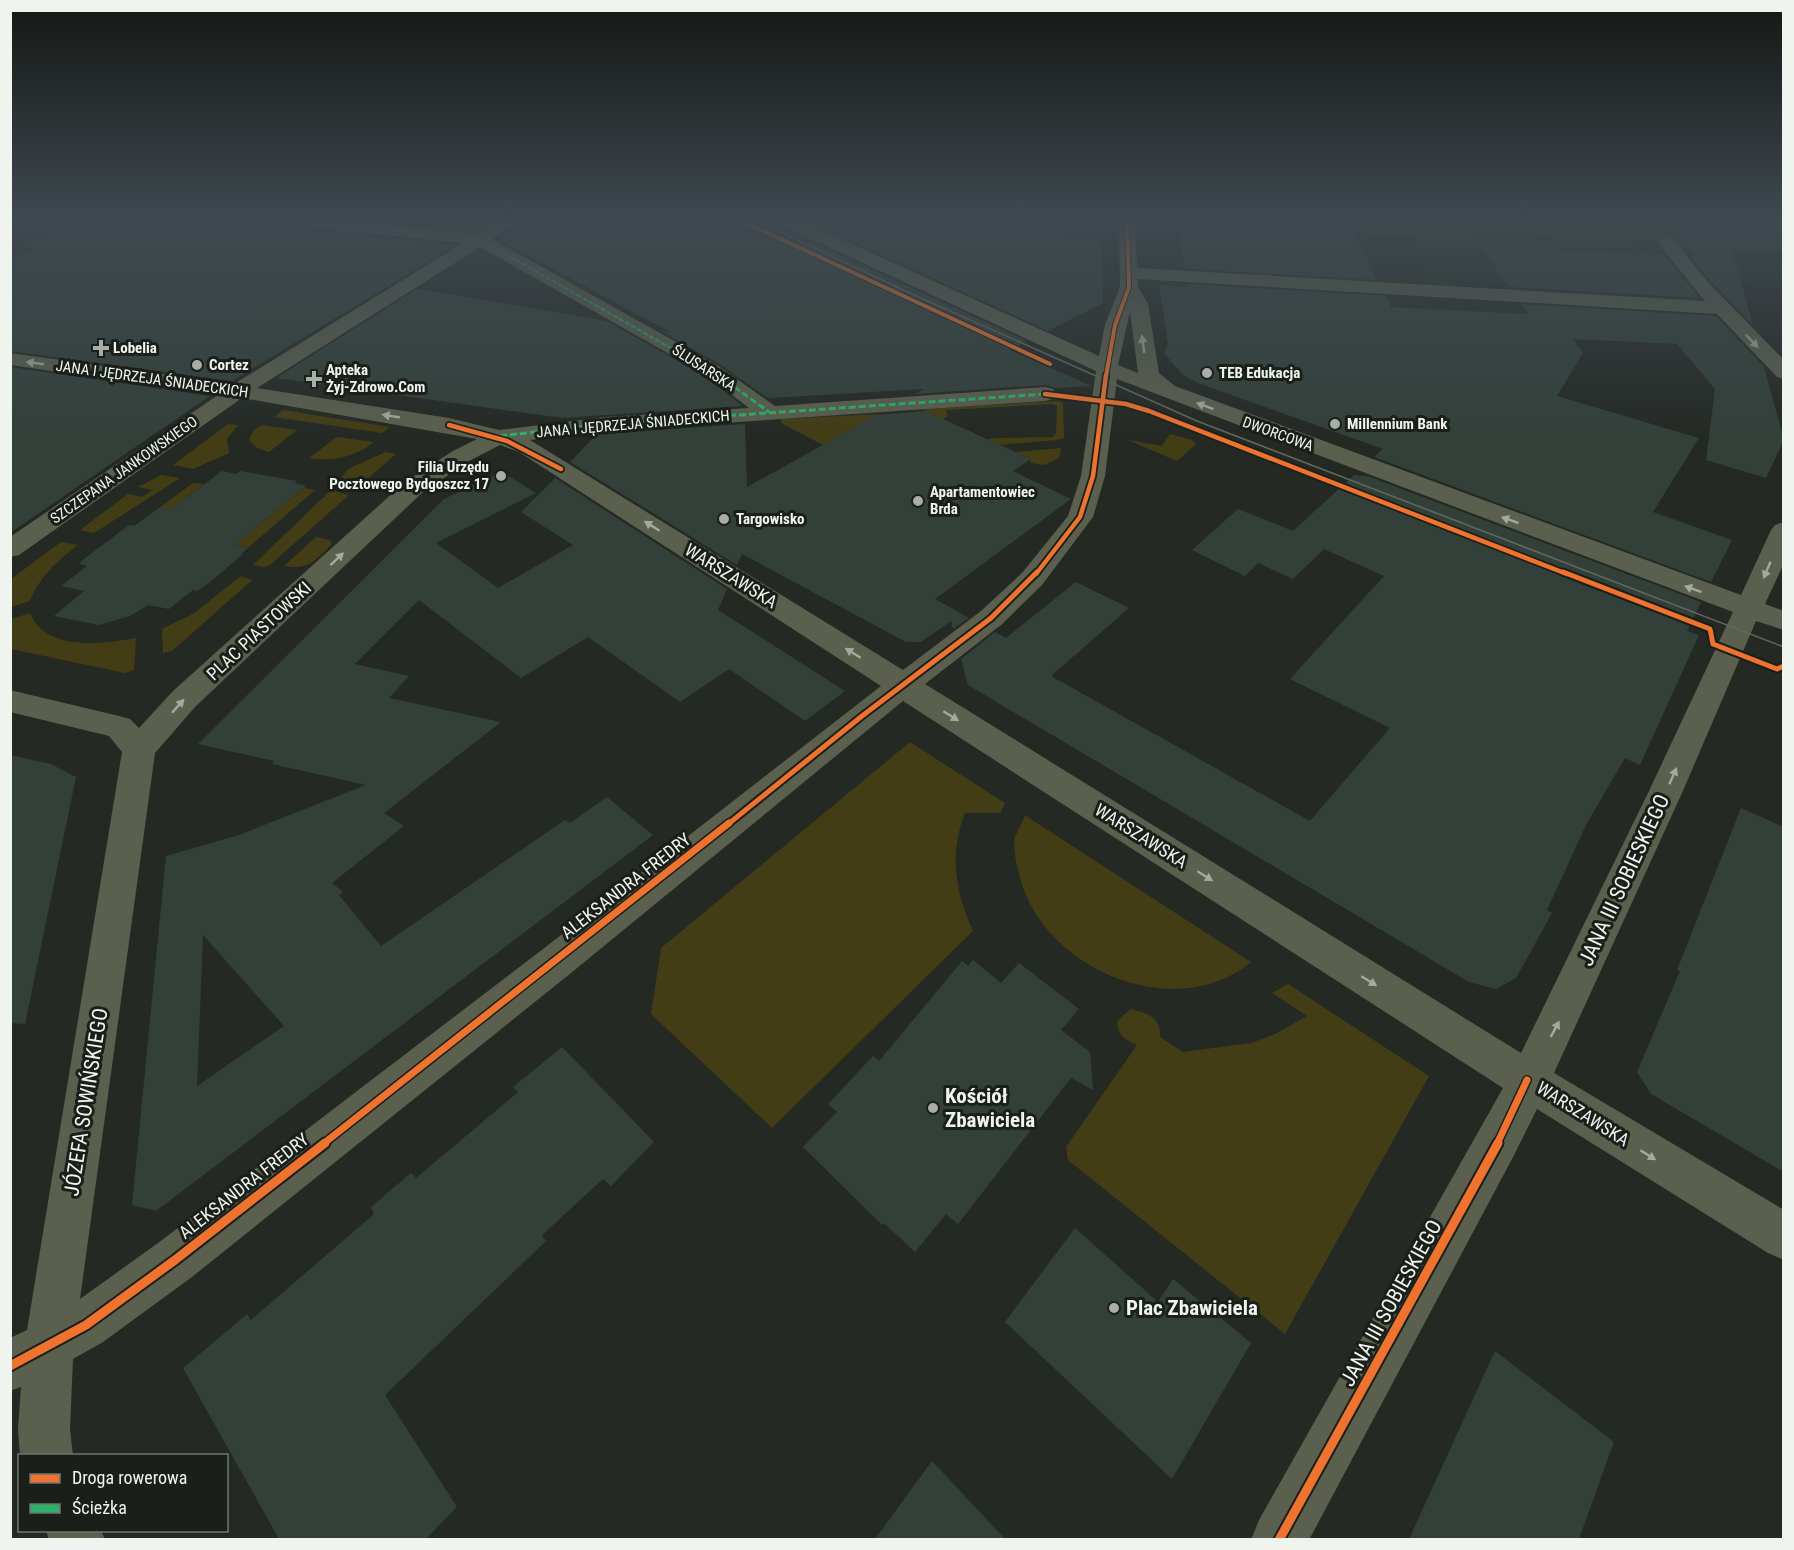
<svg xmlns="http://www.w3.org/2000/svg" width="1794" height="1550" font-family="'Roboto Condensed',sans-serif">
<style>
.built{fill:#263025}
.green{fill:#433d16}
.building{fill:#33403a;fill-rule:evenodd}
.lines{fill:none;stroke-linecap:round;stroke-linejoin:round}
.minor{fill:#5a5f4e;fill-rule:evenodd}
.tram{stroke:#63675c;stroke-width:1.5}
.quiet-far1{stroke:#2db169;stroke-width:2;stroke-dasharray:5 2;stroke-linecap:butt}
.quiet{stroke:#2db169;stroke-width:3;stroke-dasharray:7 3;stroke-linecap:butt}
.cycleway-far4-casing{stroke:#1a2019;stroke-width:6}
.cycleway-far3-casing{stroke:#1a2019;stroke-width:8}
.cycleway-far2-casing{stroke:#1a2019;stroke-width:9}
.cycleway-far1-casing{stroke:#1a2019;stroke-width:10}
.cycleway-casing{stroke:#1a2019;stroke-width:13}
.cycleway-far4{stroke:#ef722f;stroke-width:4}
.cycleway-far3{stroke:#ef722f;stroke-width:4.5}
.cycleway-far2{stroke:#ef722f;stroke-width:5}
.cycleway-far1{stroke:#ef722f;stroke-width:7}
.cycleway{stroke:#ef722f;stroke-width:9}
.oneway{fill:#a4aa9e}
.poi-dot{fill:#a8ada8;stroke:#1a2019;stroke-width:2}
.labels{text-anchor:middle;stroke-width:6;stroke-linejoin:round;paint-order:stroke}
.far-poi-label{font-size:15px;font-weight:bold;fill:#eff4ef;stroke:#1a2019;text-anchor:start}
.far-street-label{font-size:15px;fill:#eff4ef;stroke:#1a2019}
.street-label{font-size:18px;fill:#eff4ef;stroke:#1a2019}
.near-street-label{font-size:21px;fill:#eff4ef;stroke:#1a2019}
.near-poi-label{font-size:21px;font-weight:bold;fill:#eff4ef;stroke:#1a2019;text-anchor:start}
</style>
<rect width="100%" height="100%" fill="#242924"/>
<g class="built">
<path d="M 1665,220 L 1783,220 L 1783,287 L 1723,284 Z"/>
<path d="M 1469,233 L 1630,240 L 1656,269 L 1613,288 L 1429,280 L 1409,236 L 1472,239 Z"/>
</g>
<g class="green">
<path d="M 1357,220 L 1660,220 L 1679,242 L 1469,233 L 1473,240 L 1365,234 Z"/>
<path d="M 1059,401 L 1063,404 L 1064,438 L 1057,440 L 998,445 L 986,443 L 988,439 L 996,438 L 1052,437 L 1056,433 L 1057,406 L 1052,404 L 946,410 L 948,416 L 941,420 L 921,414 L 927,408 Z"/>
<path d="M 283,410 L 390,427 L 382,433 L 274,417 Z"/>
<path d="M 879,414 L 823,445 L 781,423 L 781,419 Z"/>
<path d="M 228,424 L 238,425 L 227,439 L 229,453 L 193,469 L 173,465 Z"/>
<path d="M 262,425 L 297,430 L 269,452 L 257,448 L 249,440 L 254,430 Z"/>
<path d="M 1170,434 L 1192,440 L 1196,444 L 1177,461 L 1128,440 L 1162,446 Z"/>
<path d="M 337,437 L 374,442 C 355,457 333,462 309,458 Z"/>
<path d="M 1061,448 L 1059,458 L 1044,465 L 1031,463 L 1030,459 L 1015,452 Z"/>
<path d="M 385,452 L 396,454 L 358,487 L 338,483 L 348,469 Z"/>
<path d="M 161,475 L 180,478 L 94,533 L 80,530 L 128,494 L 142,497 L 153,490 L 138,487 Z"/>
<path d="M 193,483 L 204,484 L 170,510 L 159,508 Z"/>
<path d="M 304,488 L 315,490 L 248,548 L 234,545 Z"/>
<path d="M 331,490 L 349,495 L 270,565 L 264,567 L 253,565 Z"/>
<path d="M 316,537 L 330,540 L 332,544 C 314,561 310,570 284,566 Z"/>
<path d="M 61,542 L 78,545 C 57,561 40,576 30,601 L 11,607 L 11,579 Z"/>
<path d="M 241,576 L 252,580 L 172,651 L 163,653 L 162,629 L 193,614 Z"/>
<path d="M 30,613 C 46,652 103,644 136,638 L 134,670 L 125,673 L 11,649 L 11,619 Z"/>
<path d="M 910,742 L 1005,803 L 1000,813 L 965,813 C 949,854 955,892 973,931 L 772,1128 L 651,1014 L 661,948 Z"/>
<path d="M 1025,816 L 1026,816 L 1251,962 C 1175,1025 1043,969 1020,877 C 1017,866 1012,848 1015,837 C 1018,830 1022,823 1025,816 Z"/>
<path d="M 1288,984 L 1429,1076 L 1285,1334 L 1068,1160 L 1066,1147 L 1137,1045 C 1126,1040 1117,1035 1117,1021 L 1131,1009 C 1147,1013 1162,1018 1160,1037 L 1183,1052 L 1251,1043 L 1275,1034 L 1307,1016 L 1272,993 Z"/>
</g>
<g class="building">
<path d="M 80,220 L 273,220 L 283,227 L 456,245 L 232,381 L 10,351 L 10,260 L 37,249 L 20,247 Z"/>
<path d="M 531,220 L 731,220 L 791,248 L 812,242 L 1027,341 L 1009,350 L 1092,386 L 1055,388 L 1045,385 L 915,394 L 924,389 L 768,398 L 718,363 L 659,330 L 670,332 L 499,240 Z"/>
<path d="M 893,220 L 992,220 L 993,223 L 972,231 L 1101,237 L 1103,303 L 1048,331 L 835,234 L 871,222 L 878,225 Z"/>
<path d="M 1301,220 L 1348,220 L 1377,280 L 1186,269 L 1179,232 L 1184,232 L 1182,221 L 1304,229 Z"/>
<path d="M 1665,220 L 1784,220 L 1784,252 L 1732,250 L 1753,325 L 1711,282 L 1690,256 L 1697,256 L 1689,248 L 1682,247 L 1679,243 L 1679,236 Z"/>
<path d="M 1481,247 L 1664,255 L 1700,298 L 1509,287 Z"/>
<path d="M 1189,284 L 1386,296 L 1391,307 L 1528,314 L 1521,304 L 1716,316 L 1764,367 L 1784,440 L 1766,478 L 1706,460 L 1715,389 L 1677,344 L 1573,339 L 1583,353 L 1557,396 L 1699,438 L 1653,512 L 1732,540 L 1711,582 L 1374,457 L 1383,449 L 1198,383 L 1183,375 L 1164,353 L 1168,344 L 1159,285 L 1189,287 Z"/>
<path d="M 417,289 L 607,321 L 702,375 L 743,406 L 562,418 L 276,378 Z"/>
<path d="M 10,367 L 210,396 L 10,533 Z"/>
<path d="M 925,411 L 1031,459 L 1013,471 L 1071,499 L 935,599 L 969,618 L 953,629 L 951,621 L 921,642 L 906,642 L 742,554 L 737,565 L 570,462 L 597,434 L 745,424 L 747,487 L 877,415 Z"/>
<path d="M 222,471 L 237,474 L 240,471 L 297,481 L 295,483 L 306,486 L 234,545 L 248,548 L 241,554 L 243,554 L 209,583 L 197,591 L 193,590 L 169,609 L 148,605 L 130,616 L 99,625 L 54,616 L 84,591 L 61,586 L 87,566 L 79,564 L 84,559 L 129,525 L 134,526 L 159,508 L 170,510 Z"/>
<path d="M 502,472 L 536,493 L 436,543 L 498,588 L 573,545 L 521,512 L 555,478 L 727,589 L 718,610 L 845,691 L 805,721 L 729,669 L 680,702 L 588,637 L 521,678 L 419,600 L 355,664 L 409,676 L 389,698 L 501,722 L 384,813 L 404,826 L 332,883 L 343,892 L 339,895 L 381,946 L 565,820 L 570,823 L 607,797 L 653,835 L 156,1211 L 132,1205 L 166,856 L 239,835 L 366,785 L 272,764 L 274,761 L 198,744 L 444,499 ZM 203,935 L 284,1026 L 197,1086 Z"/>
<path d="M 1354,475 L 1370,477 L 1701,602 L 1687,631 L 1699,635 L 1640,765 L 1625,758 L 1586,825 L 1547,910 L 1552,913 L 1516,978 L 1496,989 L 1469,982 L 968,685 L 961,659 L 995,632 L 1006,638 L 1076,582 L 1129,608 L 1051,676 L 1310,821 L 1390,728 L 1290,679 L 1384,576 L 1324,549 L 1293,579 L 1258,563 L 1245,576 L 1192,550 L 1238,509 L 1293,531 Z"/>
<path d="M 10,755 L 51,764 L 76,777 L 25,1024 L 10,1023 Z"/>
<path d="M 1741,808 L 1784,827 L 1784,1172 L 1651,1094 L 1637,1072 L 1680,971 L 1677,970 Z"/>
<path d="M 973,960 L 1001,983 L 1019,963 L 1079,1009 L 1061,1030 L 1090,1052 L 1093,1090 L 1071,1078 L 958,1224 L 946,1214 L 915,1252 L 884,1223 L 882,1225 L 803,1147 L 837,1112 L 828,1104 L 873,1056 L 879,1061 L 962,961 L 968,966 Z"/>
<path d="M 562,1047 L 654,1142 L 611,1186 L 603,1179 L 542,1235 L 546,1241 L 385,1395 L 457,1507 L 426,1539 L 279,1539 L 183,1368 L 247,1314 L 251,1320 L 374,1214 L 371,1207 L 411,1173 L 416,1178 L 518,1092 L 513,1087 Z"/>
<path d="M 1075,1228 L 1158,1302 L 1173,1279 L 1251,1343 L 1172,1479 L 1005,1322 Z"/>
<path d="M 1495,1351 L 1614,1442 L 1579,1539 L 1409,1539 Z"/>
<path d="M 932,1461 L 1005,1539 L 875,1539 Z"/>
</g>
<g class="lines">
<g class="minor">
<path d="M 275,220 L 336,220 L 477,234 L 499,220 L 519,220 L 492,239 L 717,365 L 775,406 L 1045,387 L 1053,389 L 1056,394 L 1053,399 L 1045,401 L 606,431 L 530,440 L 903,670 L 981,611 L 1022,573 L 1068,516 L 1081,476 L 1096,371 L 779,224 L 777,220 L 799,220 L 1099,356 L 1105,325 L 1120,287 L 1119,220 L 1135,220 L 1137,268 L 1705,301 L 1657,242 L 1660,238 L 1672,238 L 1709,283 L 1784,360 L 1784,379 L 1777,377 L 1717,314 L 1138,279 L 1138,287 L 1148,304 L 1159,373 L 1175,386 L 1741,595 L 1771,530 L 1775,525 L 1784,522 L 1784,563 L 1765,604 L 1784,611 L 1784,630 L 1756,621 L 1682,793 L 1554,1073 L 1784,1210 L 1784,1260 L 1768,1253 L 1537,1109 L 1512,1159 L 1309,1540 L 1251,1540 L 1259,1520 L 1503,1088 L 903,701 L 571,973 L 192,1277 L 103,1342 L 73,1359 L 70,1429 L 73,1456 L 20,1456 L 18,1429 L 21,1387 L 10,1391 L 10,1338 L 27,1330 L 122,752 L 109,736 L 10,712 L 10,690 L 119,716 L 130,719 L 139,728 L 173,691 L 405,482 L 453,451 L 477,439 L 242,398 L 19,555 L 10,557 L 10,537 L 218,395 L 10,365 L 10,353 L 234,384 L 463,243 L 283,225 ZM 480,247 L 703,373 L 749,408 L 606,417 L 499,430 L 449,418 L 257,388 ZM 1130,312 L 1138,373 L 1118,365 ZM 1117,379 L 1733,612 L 1648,793 L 1521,1053 L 925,684 L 1001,625 L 1042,585 L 1093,517 L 1105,476 ZM 500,445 L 519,452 L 881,686 L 543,949 L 158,1243 L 80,1299 L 155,753 L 195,707 L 423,492 L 469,461 Z"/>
<path d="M 46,1530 L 101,1530 L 105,1540 L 49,1540 Z"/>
</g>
<path class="tram" d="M 755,220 L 914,295 L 1197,421 L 1784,647"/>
<path class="quiet-far1" d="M 479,239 L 720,376"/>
<g class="quiet">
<path d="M 718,375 L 769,412"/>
<path d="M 500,436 L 606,424 L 1045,394"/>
</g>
<defs>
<g id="cycleway-far4">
<path d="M 740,220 L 1050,364"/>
<path d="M 1106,376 L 1115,325 L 1129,287 L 1127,220"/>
</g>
<g id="cycleway-far3">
<path d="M 1045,394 L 1126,404 L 1149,411 L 1567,574"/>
<path d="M 449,425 L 507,441 L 561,469"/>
<path d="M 1036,574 L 1080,517 L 1093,476 L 1106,375"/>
</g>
<g id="cycleway-far2">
<path d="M 1563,572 L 1710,629 L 1713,644 L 1777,669 L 1784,666"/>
<path d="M 727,825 L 862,716 L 991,618 L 1037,572"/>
</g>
<g id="cycleway-far1">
<path d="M 323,1144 L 729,823"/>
<path d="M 1497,1144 L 1527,1080"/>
</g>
<g id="cycleway">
<path d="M 10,1366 L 86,1325 L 175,1260 L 325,1143"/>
<path d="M 1279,1540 L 1498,1143"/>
</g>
</defs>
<use href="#cycleway-far4" class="cycleway-far4-casing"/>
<use href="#cycleway-far3" class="cycleway-far3-casing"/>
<use href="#cycleway-far2" class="cycleway-far2-casing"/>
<use href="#cycleway-far1" class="cycleway-far1-casing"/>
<use href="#cycleway" class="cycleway-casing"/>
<use href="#cycleway-far4" class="cycleway-far4"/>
<use href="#cycleway-far3" class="cycleway-far3"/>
<use href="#cycleway-far2" class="cycleway-far2"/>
<use href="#cycleway-far1" class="cycleway-far1"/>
<use href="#cycleway" class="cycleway"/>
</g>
<defs><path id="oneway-solid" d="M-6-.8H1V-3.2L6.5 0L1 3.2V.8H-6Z" transform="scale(1.5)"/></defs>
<g class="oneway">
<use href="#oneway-solid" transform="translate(1752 341) rotate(46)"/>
<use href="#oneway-solid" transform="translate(1143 344) rotate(-98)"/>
<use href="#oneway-solid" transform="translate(35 363) rotate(-172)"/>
<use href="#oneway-solid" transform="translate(1205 406) rotate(-159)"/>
<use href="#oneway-solid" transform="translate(391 416) rotate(-171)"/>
<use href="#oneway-solid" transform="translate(1510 520) rotate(-160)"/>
<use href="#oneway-solid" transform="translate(652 526) rotate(-148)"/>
<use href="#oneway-solid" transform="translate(337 559) rotate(-43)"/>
<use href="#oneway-solid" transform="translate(1767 570) rotate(113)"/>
<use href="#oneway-solid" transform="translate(1693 589) rotate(-160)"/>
<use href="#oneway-solid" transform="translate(853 653) rotate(-148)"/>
<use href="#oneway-solid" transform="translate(178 706) rotate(-48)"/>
<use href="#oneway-solid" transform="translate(951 716) rotate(32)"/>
<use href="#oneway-solid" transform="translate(1673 776) rotate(-66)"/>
<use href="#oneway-solid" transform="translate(1205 876) rotate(32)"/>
<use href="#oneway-solid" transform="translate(1369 981) rotate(32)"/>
<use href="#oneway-solid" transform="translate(1555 1029) rotate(-62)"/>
<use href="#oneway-solid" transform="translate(1648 1155) rotate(32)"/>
</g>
<linearGradient id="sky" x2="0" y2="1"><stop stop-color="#141714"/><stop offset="0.5" stop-color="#3f4950"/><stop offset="1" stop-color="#3f4950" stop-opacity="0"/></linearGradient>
<rect width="1794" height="437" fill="url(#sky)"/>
<g class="poi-dot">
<path d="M98 339h6v6h6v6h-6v6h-6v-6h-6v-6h6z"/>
<circle cx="197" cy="365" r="6"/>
<circle cx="1207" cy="373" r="6"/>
<path d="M311 370h6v6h6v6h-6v6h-6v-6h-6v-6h6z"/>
<circle cx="1335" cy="424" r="6"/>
<circle cx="501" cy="476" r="6"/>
<circle cx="918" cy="501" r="6"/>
<circle cx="724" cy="519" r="6"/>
<circle cx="933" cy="1108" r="6"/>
<circle cx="1114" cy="1308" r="6"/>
</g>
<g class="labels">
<g class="far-poi-label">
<text x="113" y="353">Lobelia</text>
<text x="209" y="370">Cortez</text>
<text x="326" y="375">Apteka<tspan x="326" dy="17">Żyj-Zdrowo.Com</tspan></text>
<text x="1219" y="378">TEB Edukacja</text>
<text x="1347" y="429">Millennium Bank</text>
<text x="489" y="472" text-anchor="end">Filia Urzędu<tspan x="489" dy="17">Pocztowego Bydgoszcz 17</tspan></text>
<text x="930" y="497">Apartamentowiec<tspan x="930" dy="17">Brda</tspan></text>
<text x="736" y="524">Targowisko</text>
</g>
<g class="far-street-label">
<text transform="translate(704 368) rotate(33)" y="5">ŚLUSARSKA</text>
<text transform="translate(152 379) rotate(8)" y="5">JANA I JĘDRZEJA ŚNIADECKICH</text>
<text transform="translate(633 424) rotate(-5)" y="5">JANA I JĘDRZEJA ŚNIADECKICH</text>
<text transform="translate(1278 434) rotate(20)" y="5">DWORCOWA</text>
<text transform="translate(124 470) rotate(-35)" y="5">SZCZEPANA JANKOWSKIEGO</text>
</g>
<g class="street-label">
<text transform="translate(731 576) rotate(32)" y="6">WARSZAWSKA</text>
<text transform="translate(259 631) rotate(-43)" y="6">PLAC PIASTOWSKI</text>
<text transform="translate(1141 836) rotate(32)" y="6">WARSZAWSKA</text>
<text transform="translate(626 886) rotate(-38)" y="6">ALEKSANDRA FREDRY</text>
<text transform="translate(1583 1114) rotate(32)" y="6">WARSZAWSKA</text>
<text transform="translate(244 1186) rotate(-38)" y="6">ALEKSANDRA FREDRY</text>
</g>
<g class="near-street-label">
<text transform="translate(1624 880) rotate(-65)" y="7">JANA III SOBIESKIEGO</text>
<text transform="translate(86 1102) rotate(-81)" y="7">JÓZEFA SOWIŃSKIEGO</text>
<text transform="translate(1391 1303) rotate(-61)" y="7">JANA III SOBIESKIEGO</text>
</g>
<g class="near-poi-label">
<text x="945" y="1103">Kościół<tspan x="945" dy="24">Zbawiciela</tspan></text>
<text x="1126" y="1315">Plac Zbawiciela</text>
</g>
</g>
<rect width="1794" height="1550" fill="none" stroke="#eff4ef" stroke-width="24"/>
<rect x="18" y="1454" width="210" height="78" fill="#1a2019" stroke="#6f756f" stroke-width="1.5"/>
<rect x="30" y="1474" width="30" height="9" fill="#ef722f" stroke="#6f756f" stroke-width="1.5"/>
<text x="72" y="1484" font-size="18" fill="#eff4ef">Droga rowerowa</text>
<rect x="30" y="1504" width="30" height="9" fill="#2db169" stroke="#6f756f" stroke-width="1.5"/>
<text x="72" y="1514" font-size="18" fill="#eff4ef">Ścieżka</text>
</svg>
